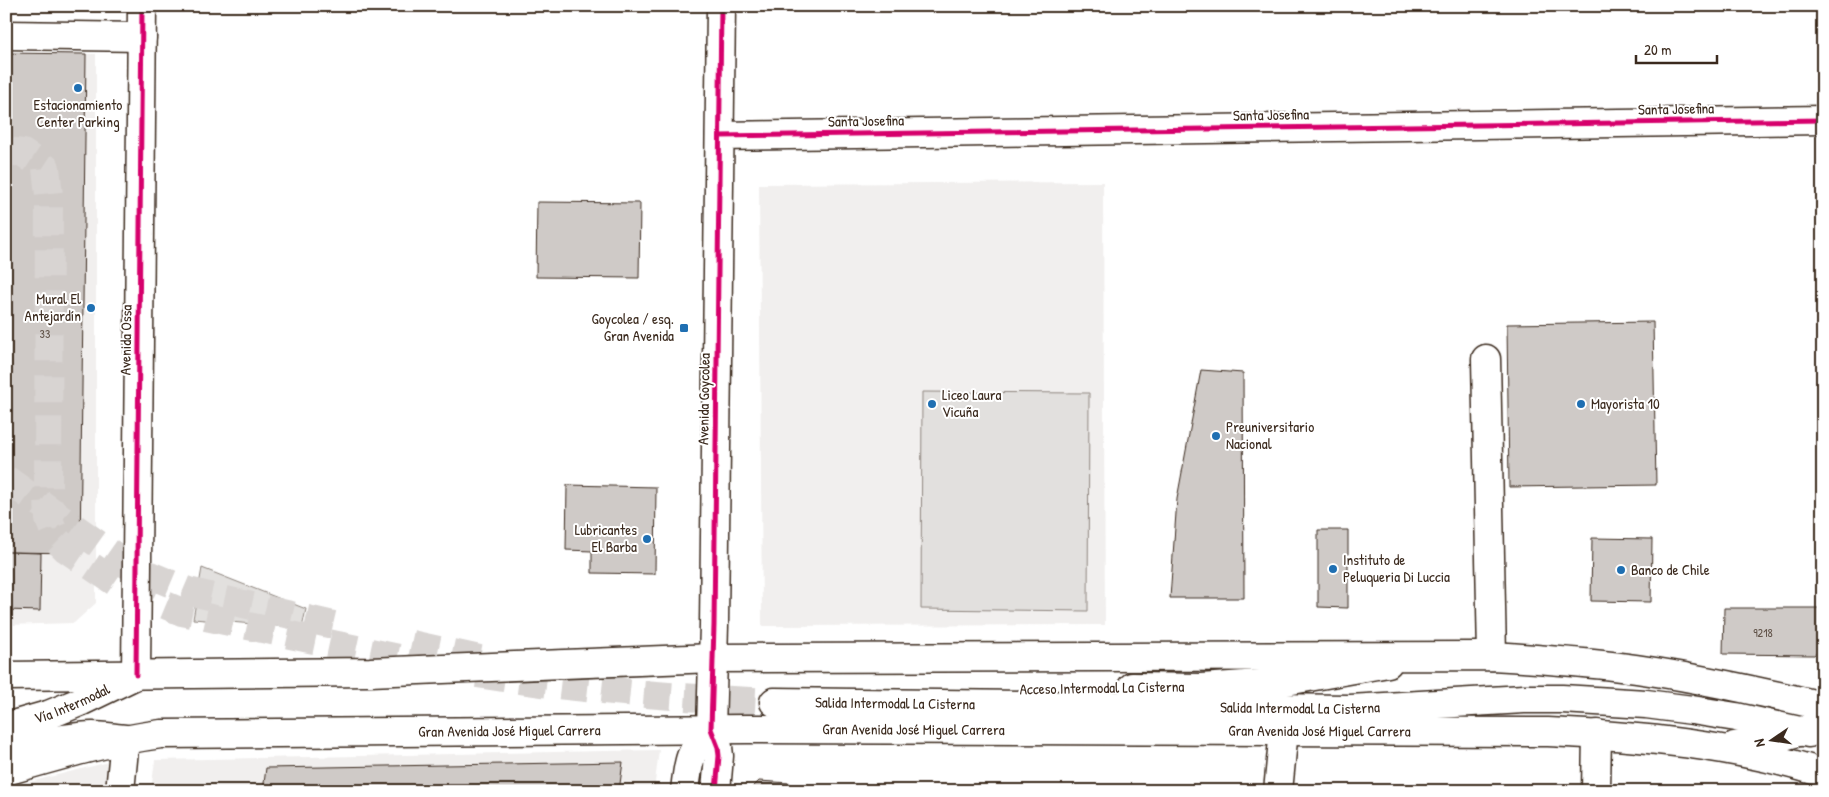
<svg xmlns="http://www.w3.org/2000/svg" width="1829" height="797" font-family="'Patrick Hand',sans-serif">
<style>
.built{fill:#f1efee}
.green{fill:#e2e0de;stroke:#8e857e}
.building{fill:#cfcac7;stroke:#3b2a1e}
.lines{fill:none;stroke-linecap:round;stroke-linejoin:round}
.minor-tunnel{stroke:#d8d4d2;stroke-width:28;stroke-dasharray:28 14;stroke-linecap:butt}
.minor-casing{stroke:#3b2a1e;stroke-width:31}
.major-casing{stroke:#3b2a1e;stroke-width:31}
.path{stroke:#3b2a1e;stroke-width:3;stroke-dasharray:5 4;stroke-linecap:butt}
.minor{stroke:#fff;stroke-width:28}
.major{stroke:#fff;stroke-width:28}
.cycleway-casing{stroke:#fff;stroke-width:8}
.cycleway{stroke:#d6006c;stroke-width:5}
.poi-dot{fill:#1f6fb2;stroke:#fff;stroke-width:2}
.labels{text-anchor:middle;stroke-width:4;stroke-linejoin:round;paint-order:stroke}
.number-label{font-size:12px;fill:#605248}
.poi-label{font-size:15px;fill:#3b2a1e;stroke:#fff;text-anchor:start}
.street-label{font-size:15px;fill:#3b2a1e;stroke:#fff}
</style>
<rect width="100%" height="100%" fill="#fff"/>
<filter id="ink" filterUnits="userSpaceOnUse"><feTurbulence type="fractalNoise" baseFrequency=".02" numOctaves="2"/><feDisplacementMap in="SourceGraphic" scale="10" xChannelSelector="R" yChannelSelector="G"/><feConvolveMatrix kernelMatrix="1 2 1 2 8 2 1 2 1" color-interpolation-filters="sRGB"/></filter>
<g filter="url(#ink)">
<g class="built">
<path d="M 6,53 L 96,54 L 96,603 L 74,623 L 6,625 Z"/>
<path d="M 1103,182 L 1105,625 L 762,626 L 759,184 Z"/>
<path d="M 659,750 L 654,791 L 151,791 L 155,760 Z"/>
<path d="M 109,762 L 105,791 L 6,791 L 6,788 Z"/>
</g>
<g class="green">
<path d="M 922,392 L 1089,393 L 1088,611 L 921,609 Z"/>
<path d="M 202,568 L 306,609 L 302,628 L 193,619 Z"/>
</g>
<g class="building">
<path d="M 6,53 L 86,54 L 80,553 L 6,552 Z"/>
<path d="M 537,202 L 640,203 L 639,278 L 536,277 Z"/>
<path d="M 1653,322 L 1656,485 L 1509,487 L 1507,324 Z"/>
<path d="M 1201,370 L 1243,373 L 1244,598 L 1170,598 L 1177,499 Z"/>
<path d="M 567,485 L 656,487 L 655,574 L 592,573 L 592,551 L 566,550 Z"/>
<path d="M 1318,530 L 1348,530 L 1348,608 L 1318,607 Z"/>
<path d="M 1592,538 L 1652,539 L 1651,602 L 1591,601 Z"/>
<path d="M 6,552 L 41,553 L 40,611 L 6,610 Z"/>
<path d="M 1724,608 L 1823,608 L 1823,648 L 1814,655 L 1723,654 Z"/>
<path d="M 623,762 L 619,791 L 263,791 L 266,768 Z"/>
<path d="M 759,781 L 790,783 L 790,791 L 749,791 Z"/>
</g>
<g class="lines">
<g class="minor-tunnel">
<path d="M 6,151 L 23,153 L 46,168 L 49,195 L 48,497 L 49,519 L 57,540 L 66,549 L 122,587 L 182,612 L 432,665"/>
<path d="M 6,479 L 129,566 L 188,591 L 333,625"/>
<path d="M 411,644 L 493,662"/>
<path d="M 477,674 C 576,689 673,698 774,702"/>
</g>
<defs>
<g id="minor">
<path d="M 6,35 L 142,37"/>
<path d="M 720,136 L 1823,120"/>
<path d="M 1486,359 L 1492,656"/>
<path d="M 1132,687 L 1201,688 L 1275,683 L 1388,663"/>
<path id="s1" d="M 774,702 L 1350,709 L 1524,699 L 1562,699 L 1646,704 L 1692,710 L 1736,717 L 1809,733"/>
<path id="s2" d="M 6,727 L 48,715 L 82,701 L 136,675 L 142,6"/>
<path d="M 6,749 C 35,744 63,737 93,736 C 103,736 114,738 125,739 L 120,791"/>
<path d="M 685,791 C 688,763 689,749 711,729"/>
<path d="M 716,791 L 719,756 L 718,747 L 711,729 L 714,625 L 721,6"/>
<path d="M 1278,791 L 1284,730"/>
<path d="M 1596,791 L 1597,734"/>
</g>
<g id="major">
<path d="M 6,676 L 370,672 L 713,658 L 1492,656 C 1540,659 1588,662 1636,669 C 1699,678 1761,692 1823,706"/>
<path d="M 1735,746 C 1765,742 1794,734 1823,724"/>
<path id="s3" d="M 6,771 C 58,756 108,741 161,734 L 747,729 L 1548,732 C 1640,736 1734,745 1823,773"/>
</g>
</defs>
<use href="#minor" class="minor-casing"/>
<use href="#major" class="major-casing"/>
<g class="path">
<path d="M 1817,6 L 1820,93"/>
<path d="M 1822,147 L 1823,174"/>
</g>
<use href="#minor" class="minor"/>
<use href="#major" class="major"/>
<defs>
<g id="cycleway">
<path d="M 720,136 L 1823,120"/>
<path d="M 136,675 L 142,6"/>
<path d="M 716,791 L 719,756 L 718,747 L 711,729 L 714,625 L 721,6"/>
</g>
</defs>
<use href="#cycleway" class="cycleway-casing"/>
<use href="#cycleway" class="cycleway"/>
</g>
</g>
<g class="poi-dot">
<circle cx="78" cy="88" r="5"/>
<circle cx="91" cy="308" r="5"/>
<rect x="679" y="323" width="10" height="10" rx="2.5"/>
<circle cx="932" cy="404" r="5"/>
<circle cx="1581" cy="404" r="5"/>
<circle cx="1216" cy="436" r="5"/>
<circle cx="647" cy="539" r="5"/>
<circle cx="1333" cy="569" r="5"/>
<circle cx="1621" cy="570" r="5"/>
</g>
<g class="labels">
<g class="number-label">
<text x="45" y="338">33</text>
<text x="1763" y="637">9218</text>
</g>
<g class="poi-label">
<text x="78" y="110" text-anchor="middle">Estacionamiento<tspan x="78" dy="17">Center Parking</tspan></text>
<text x="81" y="304" text-anchor="end">Mural El<tspan x="81" dy="17">Antejardín</tspan></text>
<text x="674" y="324" text-anchor="end">Goycolea / esq.<tspan x="674" dy="17">Gran Avenida</tspan></text>
<text x="942" y="400">Liceo Laura<tspan x="942" dy="17">Vicuña</tspan></text>
<text x="1591" y="409">Mayorista 10</text>
<text x="1226" y="432">Preuniversitario<tspan x="1226" dy="17">Nacional</tspan></text>
<text x="637" y="535" text-anchor="end">Lubricantes<tspan x="637" dy="17">El Barba</tspan></text>
<text x="1343" y="565">Instituto de<tspan x="1343" dy="17">Peluqueria Di Luccia</tspan></text>
<text x="1631" y="575">Banco de Chile</text>
</g>
<g class="street-label">
<text transform="translate(1676 109) rotate(-1)" y="5">Santa Josefina</text>
<text transform="translate(1271 115) rotate(-1)" y="5">Santa Josefina</text>
<text transform="translate(866 121) rotate(-1)" y="5">Santa Josefina</text>
<text transform="translate(126 340) rotate(-89)" y="5">Avenida Ossa</text>
<text transform="translate(704 399) rotate(-89)" y="5">Avenida Goycolea</text>
<text transform="translate(1102 688) rotate(-1)" y="5">Acceso Intermodal La Cisterna</text>
<text dy="5" stroke="none"><textPath href="#s2" startOffset="70">Vía Intermodal</textPath></text>
<text dy="5" stroke="none"><textPath href="#s1" startOffset="121">Salida Intermodal La Cisterna</textPath></text>
<text dy="5" stroke="none"><textPath href="#s1" startOffset="526">Salida Intermodal La Cisterna</textPath></text>
<text dy="5" stroke="none"><textPath href="#s3" startOffset="912">Gran Avenida José Miguel Carrera</textPath></text>
<text dy="5" stroke="none"><textPath href="#s3" startOffset="508">Gran Avenida José Miguel Carrera</textPath></text>
<text dy="5" stroke="none"><textPath href="#s3" startOffset="1318">Gran Avenida José Miguel Carrera</textPath></text>
</g>
</g>
<rect width="1829" height="797" fill="none" stroke="#fff" stroke-width="25"/>
<rect x="12" y="12" width="1804" height="772" fill="none" stroke="#3b2a1e" stroke-width="2" filter="url(#ink)"/>
<g transform="translate(1772 740) rotate(257)" stroke="#ffffff" stroke-width="4" paint-order="stroke">
<path d="M0-4L9 19L0 12L-9 19Z" fill="#3b2a1e"/>
<text y="-8" font-size="14" font-weight="bold" text-anchor="middle" fill="#3b2a1e">N</text>
</g>
<path d="M1636 55v8h81v-8" fill="none" stroke="#3b2a1e" stroke-width="2.5"/>
<text x="1644" y="55" font-size="15" fill="#3b2a1e" stroke="#ffffff" stroke-width="4" paint-order="stroke">20 m</text>
</svg>
